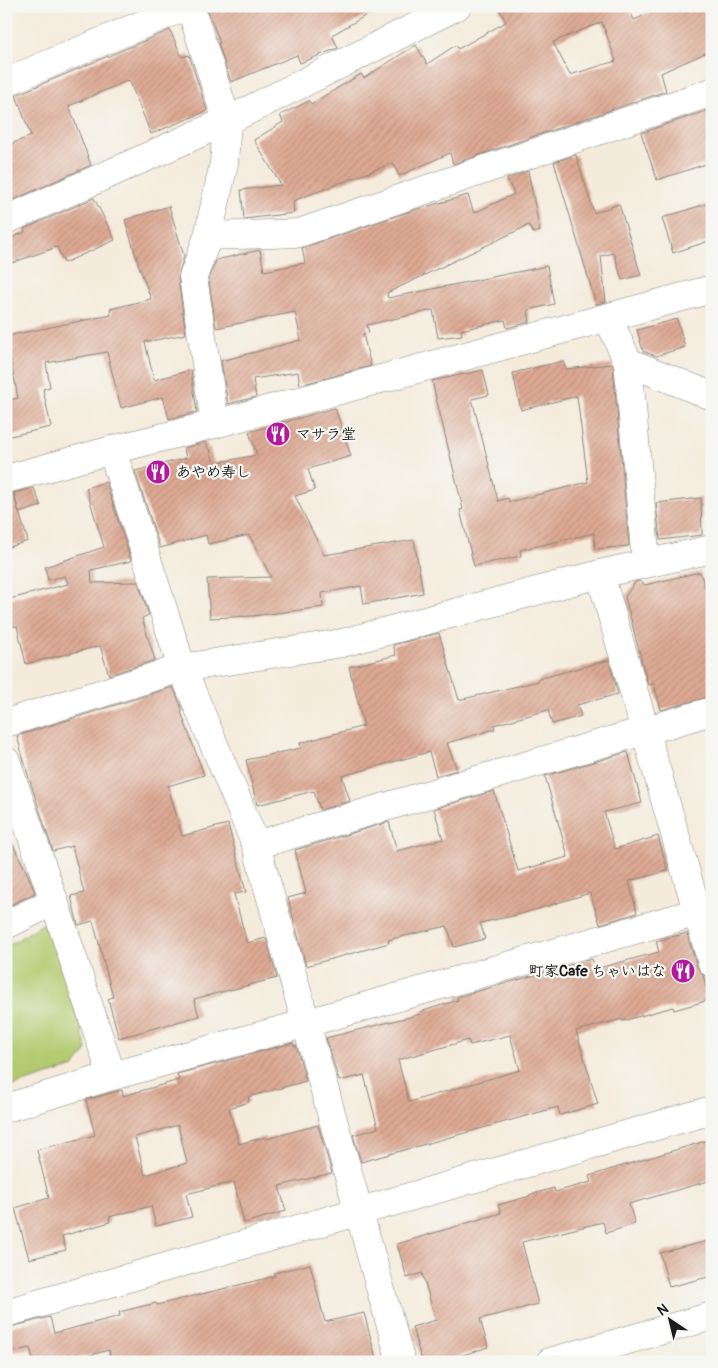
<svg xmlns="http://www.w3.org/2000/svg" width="718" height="1368" font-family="Pangolin,'Klee One',sans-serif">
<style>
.green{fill:#b3ca6f;stroke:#687346}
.building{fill:url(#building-hatch);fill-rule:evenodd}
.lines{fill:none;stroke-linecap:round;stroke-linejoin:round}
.minor-casing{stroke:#88847c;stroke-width:29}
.minor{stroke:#fff;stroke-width:28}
.labels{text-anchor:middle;stroke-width:4.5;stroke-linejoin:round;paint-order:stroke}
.poi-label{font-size:15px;font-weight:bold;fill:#1c1c1c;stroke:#f6f6f2;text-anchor:start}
</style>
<defs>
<pattern id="building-hatch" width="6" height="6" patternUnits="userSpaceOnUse" patternTransform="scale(1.25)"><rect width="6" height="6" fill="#dda993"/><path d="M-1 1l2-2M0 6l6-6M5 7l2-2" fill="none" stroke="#bd917e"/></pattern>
</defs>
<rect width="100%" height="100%" fill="#f6f6f2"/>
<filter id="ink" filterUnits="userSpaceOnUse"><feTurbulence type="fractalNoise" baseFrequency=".02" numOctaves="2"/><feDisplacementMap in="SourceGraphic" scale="10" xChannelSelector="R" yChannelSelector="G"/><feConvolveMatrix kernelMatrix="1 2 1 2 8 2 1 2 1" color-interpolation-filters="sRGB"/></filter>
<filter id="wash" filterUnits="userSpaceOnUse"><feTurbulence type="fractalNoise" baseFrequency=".0096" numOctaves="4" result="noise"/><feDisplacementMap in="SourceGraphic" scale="20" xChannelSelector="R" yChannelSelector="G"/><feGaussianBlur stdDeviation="1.12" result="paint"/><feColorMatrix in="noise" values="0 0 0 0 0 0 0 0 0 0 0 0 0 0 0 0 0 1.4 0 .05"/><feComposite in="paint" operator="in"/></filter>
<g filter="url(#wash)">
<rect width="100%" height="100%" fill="#f4ebdb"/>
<path class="green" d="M 49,920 L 87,1050 L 74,1067 L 6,1088 L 6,947 Z"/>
<g id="blocks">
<g class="building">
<path d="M 206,6 L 382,6 L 332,35 L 338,48 L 300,63 L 297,55 L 231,82 L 218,43 L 220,43 Z"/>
<path d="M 498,6 L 639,6 L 630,11 L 634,20 L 665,6 L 712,6 L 712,50 L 661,73 L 666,91 L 453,164 L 450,153 L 399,176 L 393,163 L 293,201 L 294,213 L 244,219 L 241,190 L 281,185 L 254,140 L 283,122 L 280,115 L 309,101 L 311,104 L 361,74 L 364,78 L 416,45 L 427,64 L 456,45 L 458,49 L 506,22 ZM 602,22 L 616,61 L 570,75 L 553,42 Z"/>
<path d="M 170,30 L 182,57 L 189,55 L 207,111 L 151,134 L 129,80 L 69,106 L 91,165 L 11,201 L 6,191 L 6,146 L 31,136 L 16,95 Z"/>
<path d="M 712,109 L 712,162 L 657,180 L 641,133 Z"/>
<path d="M 576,155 L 594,213 L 619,204 L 641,275 L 622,280 L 614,253 L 601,256 L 606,302 L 596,304 L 554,162 Z"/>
<path d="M 528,171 L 540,231 L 533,233 L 529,225 L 387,293 L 388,298 L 547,266 L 554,304 L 528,310 L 530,322 L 507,328 L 505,320 L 461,330 L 462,335 L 438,338 L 433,310 L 367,325 L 369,333 L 363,334 L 371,366 L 300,385 L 298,372 L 253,379 L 256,397 L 228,404 L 221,361 L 301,340 L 295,312 L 216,328 L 209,279 L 216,260 L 260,250 L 264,271 L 305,263 L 302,248 L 411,211 L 468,195 L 474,213 L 514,194 L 507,179 Z"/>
<path d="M 94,198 L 115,240 L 64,263 L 57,247 L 6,265 L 6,240 L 25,232 L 24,229 Z"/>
<path d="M 712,202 L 712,240 L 673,253 L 662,218 Z"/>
<path d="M 169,206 L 184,256 L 178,279 L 186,334 L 145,342 L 154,380 L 191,370 L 197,412 L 169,419 L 163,397 L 121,408 L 107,352 L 46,363 L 50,387 L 43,389 L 51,427 L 6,437 L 6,401 L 18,398 L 6,336 L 111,315 L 110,309 L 151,299 L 140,269 L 125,220 Z"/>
<path d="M 677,319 L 685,347 L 656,356 L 643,351 L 637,330 Z"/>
<path d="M 563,361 L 566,369 L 612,364 L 613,366 L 629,546 L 595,549 L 594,533 L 520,550 L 521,556 L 474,566 L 460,510 L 463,509 L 432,381 L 483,370 L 489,395 L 472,399 L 498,501 L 508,498 L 509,502 L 588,482 L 577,396 L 521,410 L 513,373 Z"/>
<path d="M 335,408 L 351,456 L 308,469 L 315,490 L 295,496 L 324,555 L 414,540 L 423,593 L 364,604 L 361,586 L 322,593 L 323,607 L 253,616 L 210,618 L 207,579 L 271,577 L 249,535 L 208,544 L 206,535 L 160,548 L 135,471 L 186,458 L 184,448 L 206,442 L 208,449 L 210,449 L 214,463 L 257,455 L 249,432 Z"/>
<path d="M 106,482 L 131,561 L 91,570 L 92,583 L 138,582 L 149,615 L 142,618 L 155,660 L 109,675 L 100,646 L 26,664 L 17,626 L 14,627 L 6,600 L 68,584 L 65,576 L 48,580 L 45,567 L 104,547 L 86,488 Z"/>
<path d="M 34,488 L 41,506 L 19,513 L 14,493 Z"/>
<path d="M 13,493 L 28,541 L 6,548 L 6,494 Z"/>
<path d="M 701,498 L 702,535 L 660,540 L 656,503 Z"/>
<path d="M 700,572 L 712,610 L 712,696 L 661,710 L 654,684 L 648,685 L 625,597 L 635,582 L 639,581 L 645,585 Z"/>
<path d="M 439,633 L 459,700 L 539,681 L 538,679 L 609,660 L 618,694 L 577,705 L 581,716 L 552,724 L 548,710 L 494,725 L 495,729 L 447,743 L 457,770 L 436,776 L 429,752 L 342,776 L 350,801 L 320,810 L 314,791 L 257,805 L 246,760 L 301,748 L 300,743 L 364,726 L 349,667 L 396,655 L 393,645 Z"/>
<path d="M 173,687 L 183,711 L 181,712 L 204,775 L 168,786 L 182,836 L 228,824 L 246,892 L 234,894 L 247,943 L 266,938 L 277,978 L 194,999 L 199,1016 L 119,1038 L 108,999 L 113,997 L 93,921 L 78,925 L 77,921 L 71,896 L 84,893 L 72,846 L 53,851 L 28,775 L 17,736 Z"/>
<path d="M 628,752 L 642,803 L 604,812 L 615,849 L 658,836 L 668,871 L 629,881 L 637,913 L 600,924 L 590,893 L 521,914 L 480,923 L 485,939 L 454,947 L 447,926 L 388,940 L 389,943 L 306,966 L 288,898 L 306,893 L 295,850 L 389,822 L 397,851 L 443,839 L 434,809 L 494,791 L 518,871 L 568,857 L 545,776 Z"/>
<path d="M 6,831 L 28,875 L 35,893 L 6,907 Z"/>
<path d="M 687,933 L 697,967 L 703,975 L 709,1000 L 674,1010 L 673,1007 L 622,1021 L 622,1019 L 576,1031 L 598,1104 L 560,1115 L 558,1107 L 361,1162 L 353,1135 L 378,1128 L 364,1075 L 339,1081 L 326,1038 L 421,1014 L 420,1012 L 458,1000 L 457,997 L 592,959 L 595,969 L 659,952 L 656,941 ZM 510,1035 L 520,1070 L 409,1102 L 398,1060 L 468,1040 L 470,1045 Z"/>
<path d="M 293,1043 L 294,1046 L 296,1045 L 306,1081 L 248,1097 L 249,1102 L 229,1108 L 239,1144 L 265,1137 L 266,1139 L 318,1125 L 332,1173 L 279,1186 L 286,1211 L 244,1223 L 234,1182 L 186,1194 L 192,1217 L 156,1226 L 151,1206 L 109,1217 L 110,1222 L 62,1236 L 66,1250 L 29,1259 L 15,1208 L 49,1198 L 37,1150 L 95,1135 L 86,1100 L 122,1090 L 123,1096 L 179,1080 L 177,1074 ZM 178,1125 L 187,1163 L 145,1175 L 135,1137 Z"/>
<path d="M 712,1139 L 712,1180 L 629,1204 L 635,1224 L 606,1233 L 603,1222 L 522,1242 L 538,1304 L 480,1319 L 488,1347 L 441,1362 L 422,1362 L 412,1327 L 436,1320 L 422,1273 L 407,1278 L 397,1244 L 501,1213 L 498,1205 L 530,1196 L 529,1195 L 554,1188 L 555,1192 L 591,1182 L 589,1176 Z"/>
<path d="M 712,1240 L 712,1276 L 669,1287 L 660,1253 Z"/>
<path d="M 310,1264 L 325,1322 L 364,1313 L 377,1362 L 111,1362 L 109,1350 L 65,1362 L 34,1362 L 30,1348 L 6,1353 L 6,1328 L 50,1317 L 54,1333 L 120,1316 L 119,1312 L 156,1303 L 157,1305 L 275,1276 L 274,1273 Z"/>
</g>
</g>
</g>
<g filter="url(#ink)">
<use href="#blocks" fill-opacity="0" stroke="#88847c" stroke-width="1"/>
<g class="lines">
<defs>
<g id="minor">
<path d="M 190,6 L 227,121 L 224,163 L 208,236 L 193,277 L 215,424"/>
<path d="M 6,82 L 186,6"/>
<path d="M 6,220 L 227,121 L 457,6"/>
<path d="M 208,236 L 299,233 L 712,92"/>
<path d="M 608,318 L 628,362 L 646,563"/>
<path d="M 628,362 L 712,396"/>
<path d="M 112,450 L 182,668 L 256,845 L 401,1362"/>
<path d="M 6,479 L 112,450 L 215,424 L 712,289"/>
<path d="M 600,574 L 712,963"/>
<path d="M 6,723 L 182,668 L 342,643 L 600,574 L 712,549"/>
<path d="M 6,761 L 54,901 L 112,1076"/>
<path d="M 256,845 L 712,711"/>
<path d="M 6,925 L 54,901"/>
<path d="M 6,1108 L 112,1076 L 307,1023 L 712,908"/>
<path d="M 6,1313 L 712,1110"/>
<path d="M 550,1362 L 712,1316"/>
</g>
</defs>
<use href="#minor" class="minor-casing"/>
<use href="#minor" class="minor"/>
</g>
</g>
<defs>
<symbol id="restaurant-disc" viewBox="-11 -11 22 22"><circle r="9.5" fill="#b5179e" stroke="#f6f6f2"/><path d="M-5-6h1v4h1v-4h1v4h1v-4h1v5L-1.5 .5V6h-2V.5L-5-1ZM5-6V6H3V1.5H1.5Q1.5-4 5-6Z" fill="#fff"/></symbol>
</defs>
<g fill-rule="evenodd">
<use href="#restaurant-disc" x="264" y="420" width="28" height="28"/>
<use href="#restaurant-disc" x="144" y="458" width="28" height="28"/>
<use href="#restaurant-disc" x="669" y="957" width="28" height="28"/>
</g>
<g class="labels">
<g class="poi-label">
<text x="296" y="439">マサラ堂</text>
<text x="176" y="477">あやめ寿し</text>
<text x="666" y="976" text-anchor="end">町家Cafe ちゃいはな</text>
</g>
</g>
<rect width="718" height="1368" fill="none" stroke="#f6f6f2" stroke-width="25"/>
<g transform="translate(670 1320) rotate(325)" stroke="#f6f6f2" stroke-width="4" paint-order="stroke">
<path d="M0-4L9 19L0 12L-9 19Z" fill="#1c1c1c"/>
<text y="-8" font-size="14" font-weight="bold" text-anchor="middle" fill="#1c1c1c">N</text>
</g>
</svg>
